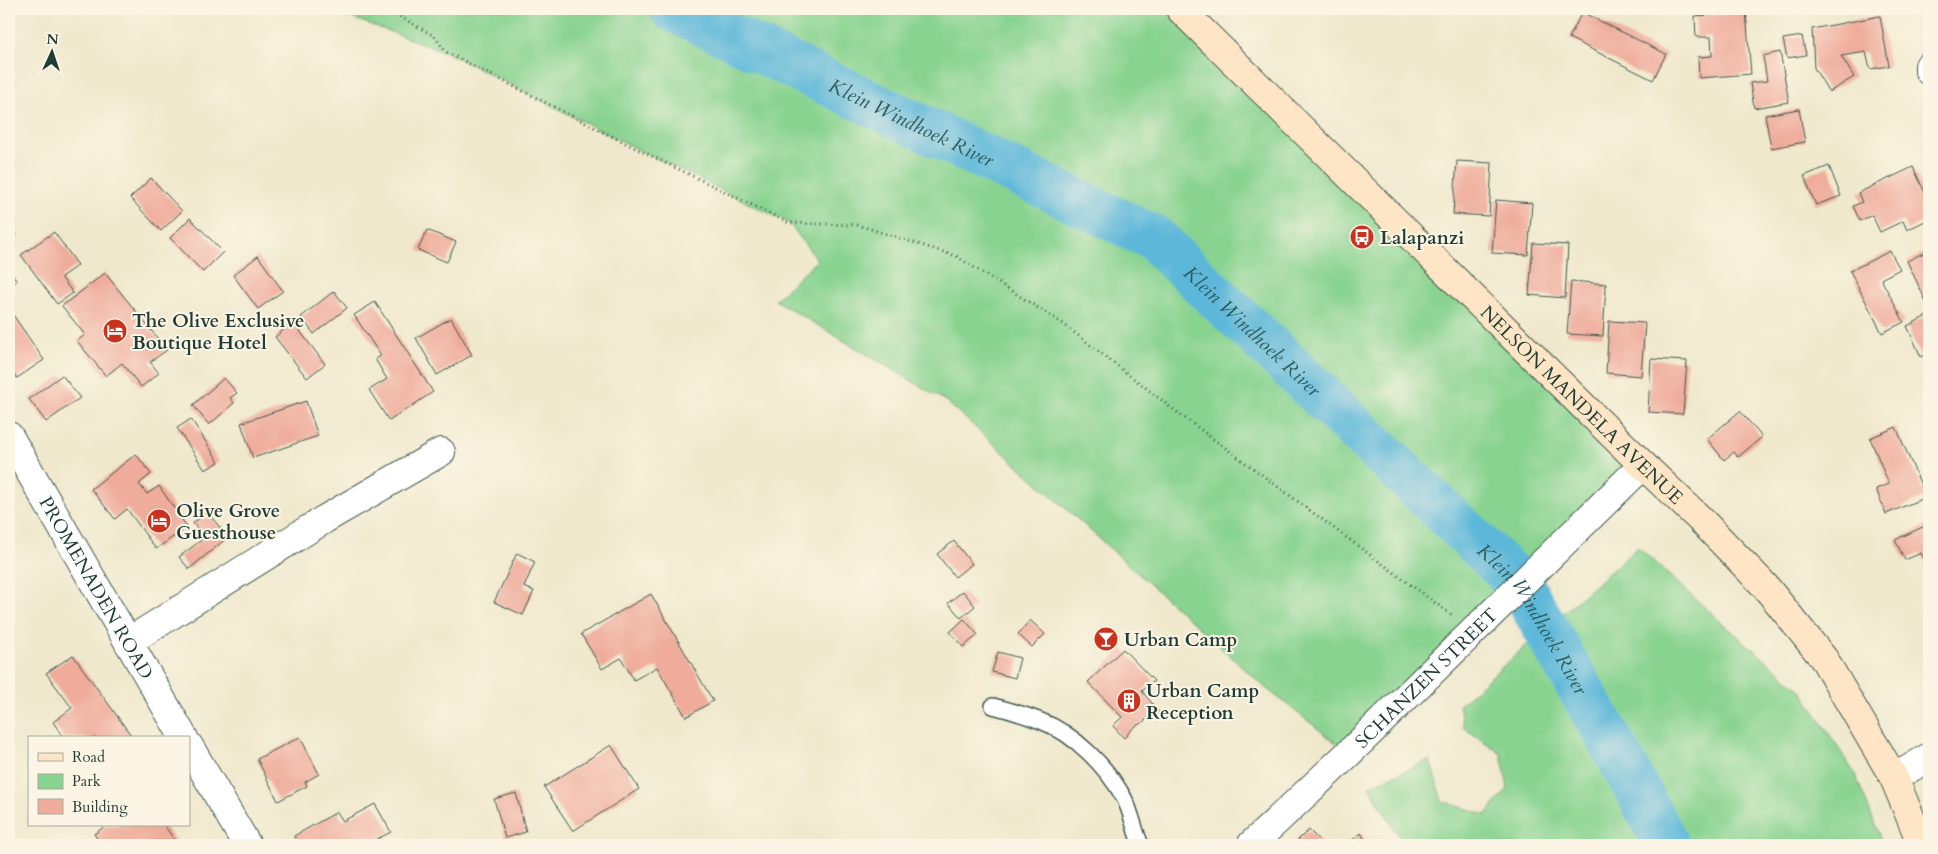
<svg xmlns="http://www.w3.org/2000/svg" width="1938" height="854" font-family="Cardo,serif">
<style>
.green{fill:#88d390;stroke:#548862}
.lines{fill:none;stroke-linecap:round;stroke-linejoin:round}
.river{stroke:#5cb7d9;stroke-width:46}
.building{fill:#efac9b}
.service-casing{stroke:#3e574b;stroke-width:18}
.minor-casing{stroke:#3e574b;stroke-width:30}
.secondary-casing{stroke:#3e574b;stroke-width:30}
.path{stroke:#3e574b;stroke-width:3;stroke-dasharray:1 4;stroke-linecap:butt}
.service{stroke:#fff;stroke-width:15}
.minor{stroke:#fff;stroke-width:28}
.secondary{stroke:#fee5c5;stroke-width:28}
.labels{text-anchor:middle;stroke-width:4;stroke-linejoin:round;paint-order:stroke}
.poi-label{font-size:19px;font-weight:bold;fill:#1f3d34;stroke:#fcf5e5;text-anchor:start}
.street-label{font-size:19px;fill:#1f3d34;stroke:#fcf5e5}
.water-label{font-size:20px;font-style:italic;fill:#2e5c5d;stroke:#fcf5e5}
</style>
<rect width="100%" height="100%" fill="#fcf5e5"/>
<filter id="ink" filterUnits="userSpaceOnUse"><feTurbulence type="fractalNoise" baseFrequency=".02" numOctaves="2"/><feDisplacementMap in="SourceGraphic" scale="10" xChannelSelector="R" yChannelSelector="G"/><feConvolveMatrix kernelMatrix="1 2 1 2 8 2 1 2 1" color-interpolation-filters="sRGB"/></filter>
<filter id="wash" filterUnits="userSpaceOnUse"><feTurbulence type="fractalNoise" baseFrequency=".0096" numOctaves="4" result="noise"/><feDisplacementMap in="SourceGraphic" scale="20" xChannelSelector="R" yChannelSelector="G"/><feGaussianBlur stdDeviation="1.12" result="paint"/><feColorMatrix in="noise" values="0 0 0 0 0 0 0 0 0 0 0 0 0 0 0 0 0 1.4 0 .05"/><feComposite in="paint" operator="in"/></filter>
<g filter="url(#wash)">
<rect width="100%" height="100%" fill="#efe8cc"/>
<g class="green">
<path d="M 334,9 L 1177,9 L 1643,465 L 1349,753 L 1267,689 L 947,402 L 775,300 L 817,260 L 789,223 L 629,145 L 446,52 L 355,19 Z"/>
<path d="M 1638,547 L 1721,622 L 1801,690 L 1855,774 L 1883,845 L 1404,845 L 1369,786 L 1430,760 L 1442,801 L 1486,815 L 1508,788 L 1501,753 L 1464,728 L 1459,705 Z"/>
</g>
<g class="lines">
<path class="river" id="s1" d="M 673,9 L 1154,238 L 1520,584 L 1610,740 L 1667,845"/>
</g>
<g id="blocks">
<g class="building">
<path d="M 1582,12 L 1666,54 L 1653,80 L 1569,38 Z"/>
<path d="M 1746,12 L 1751,74 L 1699,78 L 1698,57 L 1712,56 L 1711,37 L 1696,37 L 1695,16 Z"/>
<path d="M 1880,16 L 1889,66 L 1870,69 L 1866,52 L 1841,56 L 1854,77 L 1829,92 L 1814,68 L 1812,29 Z"/>
<path d="M 1802,36 L 1806,55 L 1787,58 L 1783,39 Z"/>
<path d="M 1780,52 L 1789,102 L 1754,108 L 1750,83 L 1767,81 L 1763,56 Z"/>
<path d="M 1799,109 L 1805,142 L 1771,148 L 1765,115 Z"/>
<path d="M 1457,161 L 1492,163 L 1489,216 L 1453,214 Z"/>
<path d="M 1829,166 L 1841,196 L 1816,205 L 1804,176 Z"/>
<path d="M 1913,167 L 1929,201 L 1929,219 L 1907,230 L 1903,221 L 1880,232 L 1872,215 L 1860,221 L 1853,206 L 1862,202 L 1858,193 Z"/>
<path d="M 151,178 L 182,211 L 161,231 L 130,198 Z"/>
<path d="M 1496,200 L 1532,203 L 1528,255 L 1492,253 Z"/>
<path d="M 190,218 L 223,252 L 203,272 L 170,238 Z"/>
<path d="M 9,224 L 17,235 L 9,240 Z"/>
<path d="M 427,230 L 456,242 L 447,262 L 418,250 Z"/>
<path d="M 54,232 L 78,265 L 61,277 L 73,293 L 57,304 L 21,255 Z"/>
<path d="M 1533,243 L 1568,245 L 1565,298 L 1529,295 Z"/>
<path d="M 1929,250 L 1929,308 L 1907,261 Z"/>
<path d="M 1890,251 L 1900,269 L 1881,279 L 1904,322 L 1882,333 L 1850,271 Z"/>
<path d="M 258,256 L 283,291 L 258,309 L 233,275 Z"/>
<path d="M 9,269 L 17,281 L 9,286 Z"/>
<path d="M 105,273 L 167,350 L 150,362 L 159,373 L 141,387 L 122,363 L 106,376 L 77,341 L 85,335 L 62,306 Z"/>
<path d="M 1571,281 L 1606,284 L 1603,336 L 1567,334 Z"/>
<path d="M 334,291 L 347,308 L 314,334 L 301,317 Z"/>
<path d="M 375,302 L 433,392 L 389,421 L 369,390 L 387,379 L 375,359 L 381,356 L 354,315 Z"/>
<path d="M 9,309 L 44,360 L 17,378 L 9,366 Z"/>
<path d="M 1929,315 L 1929,353 L 1921,357 L 1907,326 Z"/>
<path d="M 451,318 L 472,355 L 437,375 L 416,338 Z"/>
<path d="M 1609,321 L 1645,323 L 1641,376 L 1606,373 Z"/>
<path d="M 293,322 L 325,364 L 307,378 L 275,337 Z"/>
<path d="M 1651,359 L 1687,361 L 1683,414 L 1648,412 Z"/>
<path d="M 62,375 L 80,398 L 46,422 L 29,399 Z"/>
<path d="M 224,378 L 237,393 L 230,398 L 234,403 L 209,425 L 193,405 Z"/>
<path d="M 306,401 L 318,436 L 253,458 L 241,423 Z"/>
<path d="M 1740,411 L 1762,437 L 1738,457 L 1734,452 L 1724,460 L 1707,439 Z"/>
<path d="M 191,419 L 219,462 L 205,470 L 177,428 Z"/>
<path d="M 1896,427 L 1926,497 L 1886,514 L 1876,489 L 1889,484 L 1870,438 Z"/>
<path d="M 136,454 L 151,474 L 139,484 L 147,494 L 159,486 L 187,527 L 156,549 L 127,509 L 115,519 L 91,489 Z"/>
<path d="M 207,512 L 228,537 L 189,569 L 179,557 L 204,538 L 193,523 Z"/>
<path d="M 1929,524 L 1929,570 L 1921,553 L 1905,560 L 1895,540 Z"/>
<path d="M 954,541 L 972,564 L 955,577 L 937,554 Z"/>
<path d="M 517,553 L 535,562 L 524,587 L 534,591 L 523,615 L 494,602 Z"/>
<path d="M 963,591 L 975,606 L 961,618 L 948,603 Z"/>
<path d="M 651,594 L 713,701 L 686,717 L 657,667 L 634,680 L 621,658 L 602,669 L 581,634 Z"/>
<path d="M 964,619 L 978,635 L 963,647 L 950,632 Z"/>
<path d="M 1030,620 L 1045,634 L 1032,647 L 1018,634 Z"/>
<path d="M 1123,649 L 1154,681 L 1142,691 L 1159,712 L 1133,728 L 1124,738 L 1113,726 L 1122,717 L 1088,682 Z"/>
<path d="M 998,652 L 1020,658 L 1015,678 L 992,672 Z"/>
<path d="M 73,655 L 133,738 L 64,738 L 53,722 L 72,708 L 46,673 Z"/>
<path d="M 300,737 L 319,774 L 305,782 L 307,786 L 278,801 L 257,759 Z"/>
<path d="M 611,745 L 639,789 L 573,831 L 544,787 Z"/>
<path d="M 516,793 L 526,832 L 505,838 L 494,799 Z"/>
<path d="M 375,804 L 391,832 L 369,843 L 370,845 L 299,845 L 294,836 L 337,812 L 343,821 Z"/>
<path d="M 107,825 L 164,825 L 178,845 L 102,845 L 94,834 Z"/>
<path d="M 9,828 L 14,845 L 9,845 Z"/>
<path d="M 1309,830 L 1324,845 L 1292,845 Z"/>
<path d="M 1361,833 L 1368,845 L 1346,845 Z"/>
</g>
</g>
</g>
<g filter="url(#ink)">
<use href="#blocks" fill-opacity="0" stroke="#3e574b" stroke-width="1"/>
<g class="lines">
<defs>
<path id="service" d="M 993,706 C 1009,710 1025,715 1041,721 C 1075,734 1107,767 1124,798 C 1132,813 1134,830 1141,845"/>
<g id="minor">
<path d="M 1929,66 L 1929,71"/>
<path id="s2" d="M 9,436 L 184,738"/>
<path d="M 128,642 L 325,519 L 441,452"/>
<path d="M 189,746 L 247,845"/>
<path d="M 1894,778 L 1929,757"/>
<path id="s3" d="M 1251,845 L 1349,753 L 1643,465"/>
</g>
<g id="secondary">
<path id="s4" d="M 1180,9 L 1643,465 L 1701,520 L 1765,586 L 1824,659 L 1894,778 L 1922,845"/>
</g>
</defs>
<use href="#service" class="service-casing"/>
<use href="#minor" class="minor-casing"/>
<use href="#secondary" class="secondary-casing"/>
<path class="path" d="M 387,9 L 434,36 L 446,52 L 629,145 L 789,223 L 858,225 L 956,256 L 1062,323 L 1182,416 L 1453,616"/>
<use href="#service" class="service"/>
<use href="#minor" class="minor"/>
<use href="#secondary" class="secondary"/>
</g>
</g>
<defs>
<symbol id="bus-disc" viewBox="-11 -11 22 22"><circle r="9.5" fill="#c8321e" stroke="#fcf5e5"/><path d="M-5-6H5V4H4V6H2V4H-2V6H-4V4H-5ZM-3.5-4V0h7V-4ZM-3.5 1.2v1.5H-2V1.2ZM2 1.2v1.5H3.5V1.2Z" fill="#fff"/></symbol>
<symbol id="hotel-disc" viewBox="-11 -11 22 22"><circle r="9.5" fill="#c8321e" stroke="#fcf5e5"/><path d="M-6-4.5h1.5V1H6V5H4.5V3h-9V5H-6ZM-4 0a1.8 1.8 0 1 1 3.6 0ZM.5 0V-2.5h3Q6-2.5 6 0Z" fill="#fff"/></symbol>
<symbol id="bar-disc" viewBox="-11 -11 22 22"><circle r="9.5" fill="#c8321e" stroke="#fcf5e5"/><path d="M-6-5H6L.8 .8V4.5H3.5V6h-7V4.5H-.8V.8Z" fill="#fff"/></symbol>
<symbol id="building-disc" viewBox="-11 -11 22 22"><circle r="9.5" fill="#c8321e" stroke="#fcf5e5"/><path d="M-4-6H4V6H1V3H-1V6H-4ZM-2.5-4.3h1.7v1.8h-1.7ZM.8-4.3h1.7v1.8H.8ZM-2.5-1h1.7V.8h-1.7ZM.8-1h1.7V.8H.8Z" fill="#fff"/></symbol>
</defs>
<g fill-rule="evenodd">
<use href="#bus-disc" x="1348" y="223" width="28" height="28"/>
<use href="#hotel-disc" x="101" y="317" width="28" height="28"/>
<use href="#hotel-disc" x="145" y="507" width="28" height="28"/>
<use href="#bar-disc" x="1092" y="625" width="28" height="28"/>
<use href="#building-disc" x="1115" y="687" width="28" height="28"/>
</g>
<g class="labels">
<g class="poi-label">
<text x="1380" y="244">Lalapanzi</text>
<text x="132" y="327">The Olive Exclusive<tspan x="132" dy="22">Boutique Hotel</tspan></text>
<text x="176" y="517">Olive Grove<tspan x="176" dy="22">Guesthouse</tspan></text>
<text x="1124" y="646">Urban Camp</text>
<text x="1146" y="697">Urban Camp<tspan x="1146" dy="22">Reception</tspan></text>
</g>
<g class="street-label">
<text dy="7" stroke="none"><textPath href="#s4" startOffset="564">NELSON MANDELA AVENUE</textPath></text>
<text dy="7" stroke="none"><textPath href="#s2" startOffset="175">PROMENADEN ROAD</textPath></text>
<text dy="7" stroke="none"><textPath href="#s3" startOffset="242">SCHANZEN STREET</textPath></text>
</g>
<g class="water-label">
<text dy="7" stroke="none"><textPath href="#s1" startOffset="264">Klein Windhoek River</textPath></text>
<text dy="7" stroke="none"><textPath href="#s1" startOffset="668">Klein Windhoek River</textPath></text>
<text dy="7" stroke="none"><textPath href="#s1" startOffset="1072">Klein Windhoek River</textPath></text>
</g>
</g>
<rect width="1938" height="854" fill="none" stroke="#fcf5e5" stroke-width="30"/>
<rect x="28" y="736" width="162" height="90" fill="#fcf5e5" stroke="#a4ab9e"/>
<rect x="38" y="753" width="25" height="8" fill="#fee5c5" stroke="#a4ab9e"/>
<text x="72" y="762" font-size="15" fill="#1f3d34">Road</text>
<rect x="38" y="774" width="25" height="15" fill="#88d390" stroke="#a4ab9e"/>
<text x="72" y="786" font-size="15" fill="#1f3d34">Park</text>
<rect x="38" y="799" width="25" height="15" fill="#efac9b" stroke="#a4ab9e"/>
<text x="72" y="812" font-size="15" fill="#1f3d34">Building</text>
<g transform="translate(52 52) rotate(3)" stroke="#fcf5e5" stroke-width="4" paint-order="stroke">
<path d="M0-4L9 19L0 12L-9 19Z" fill="#1f3d34"/>
<text y="-8" font-size="14" font-weight="bold" text-anchor="middle" fill="#1f3d34">N</text>
</g>
</svg>
